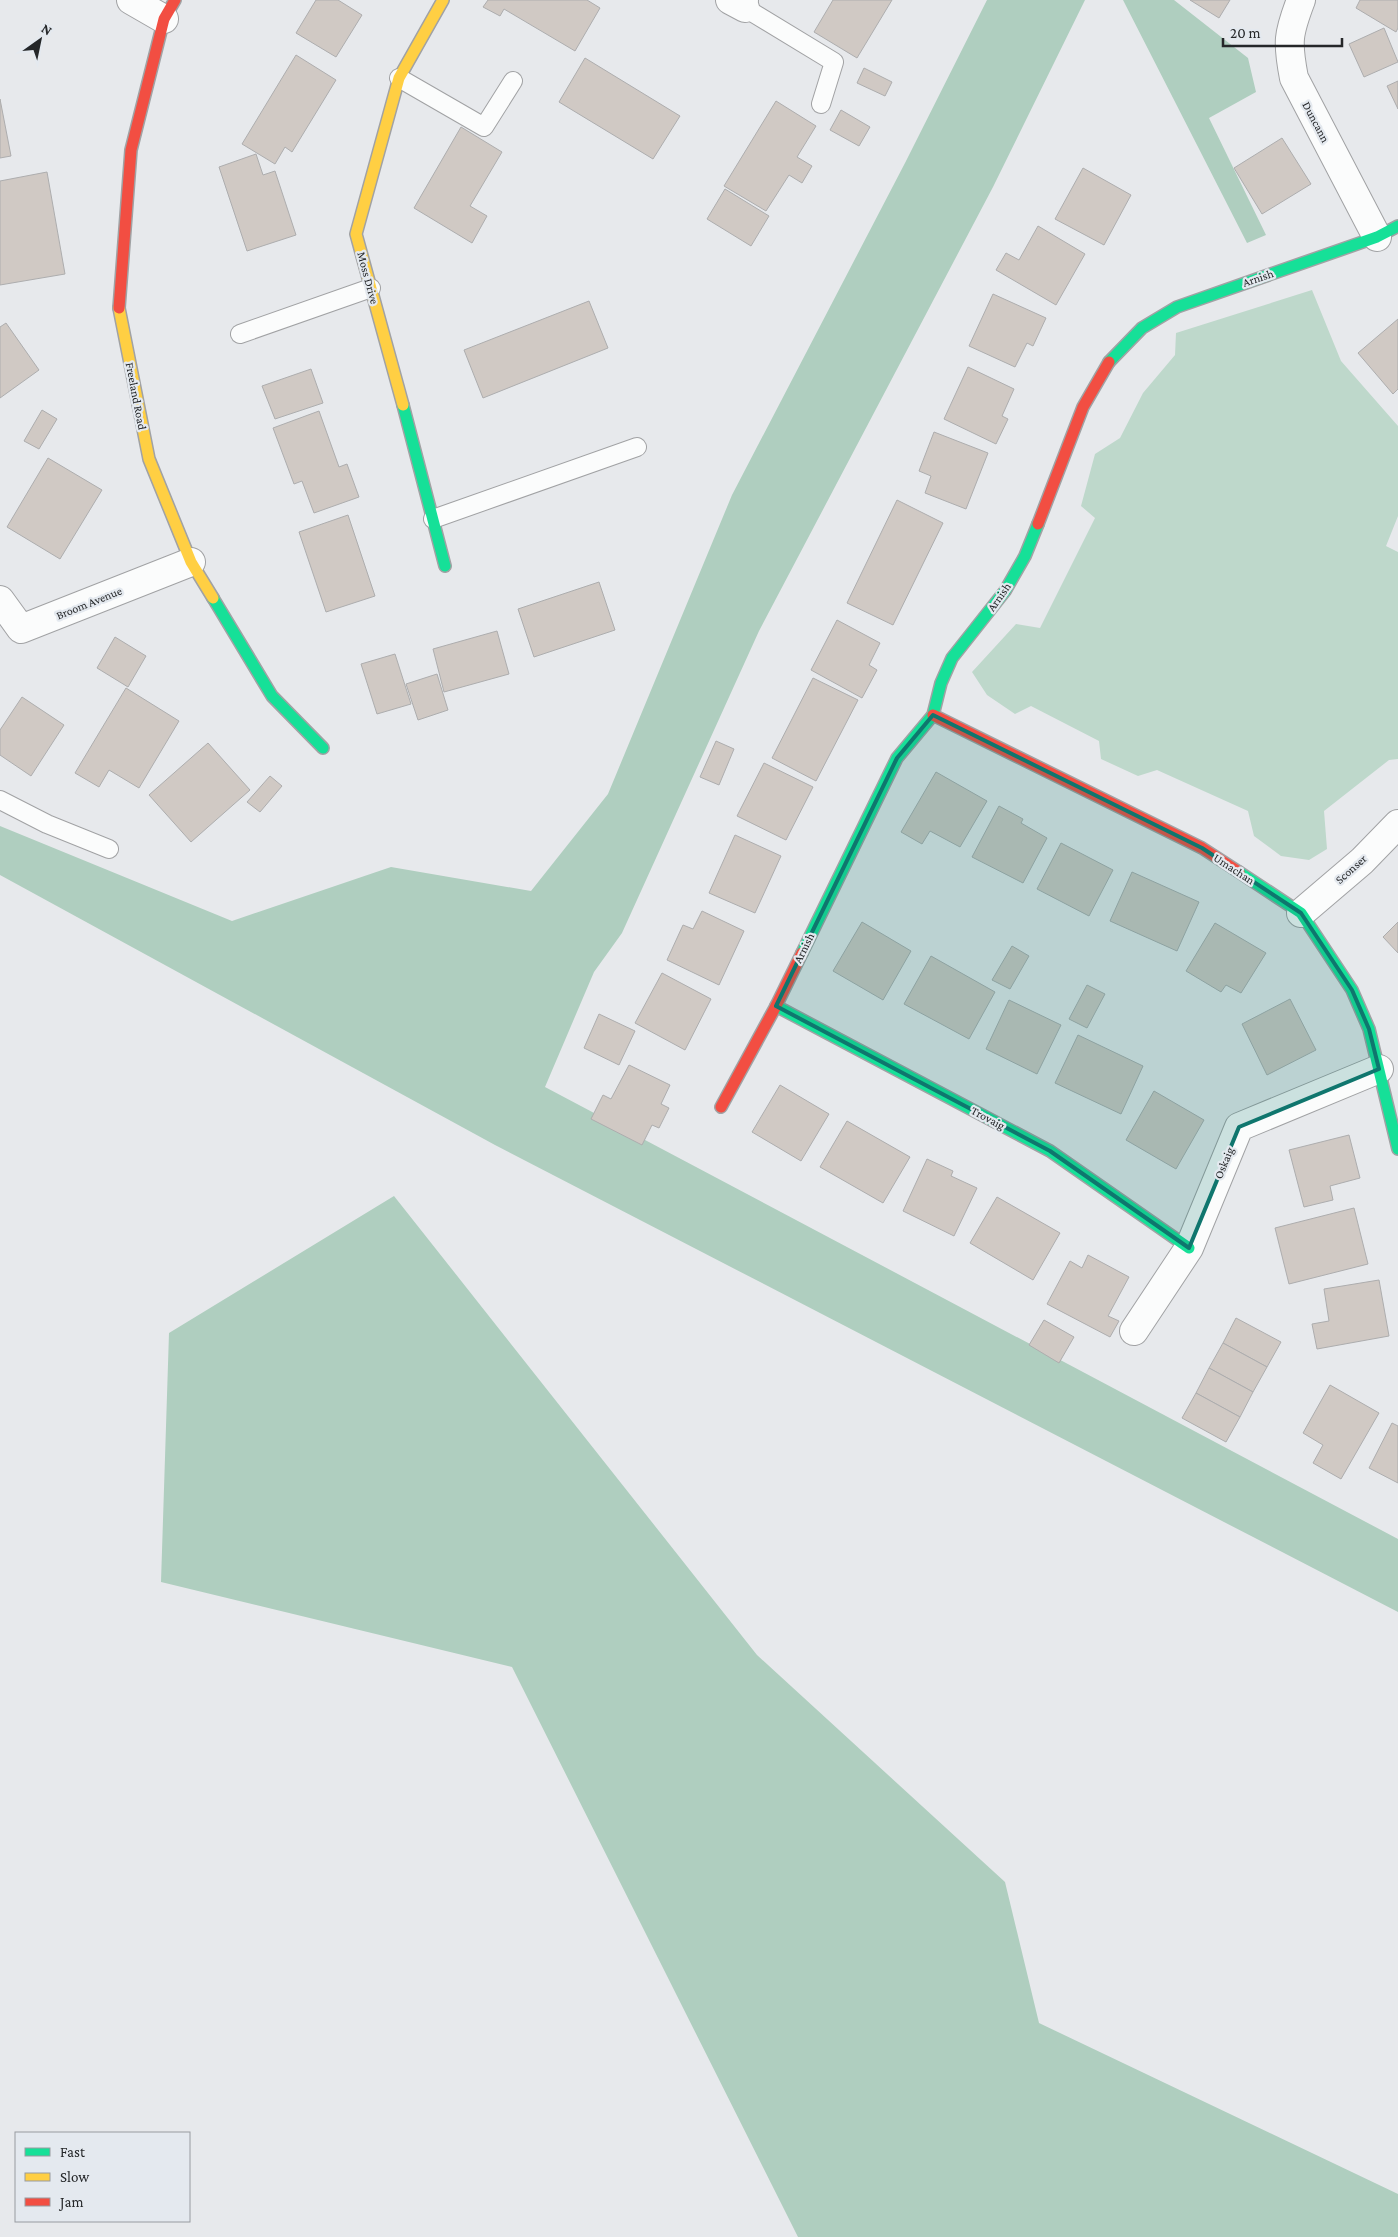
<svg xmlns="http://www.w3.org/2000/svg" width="1398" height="2237" font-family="'Crimson Pro',serif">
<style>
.green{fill:#bed8cb}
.forest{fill:#afcebf}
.building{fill:#d0c9c4;stroke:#adadae}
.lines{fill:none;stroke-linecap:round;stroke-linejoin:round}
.lane-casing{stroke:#a1a2a4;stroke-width:20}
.street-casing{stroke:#a1a2a4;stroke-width:30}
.fast-casing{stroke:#a1a2a4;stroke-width:14}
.slow-casing{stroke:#a1a2a4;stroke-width:14}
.jam-casing{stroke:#a1a2a4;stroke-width:14}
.lane{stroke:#fbfcfc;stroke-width:18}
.street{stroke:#fbfcfc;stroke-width:28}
.fast{stroke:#16e098;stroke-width:11}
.slow{stroke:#ffcf43;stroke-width:11}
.jam{stroke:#f24e42;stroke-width:11}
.marked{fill:#0f766e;fill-opacity:0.2;stroke:#0f766e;stroke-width:4;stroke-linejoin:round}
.labels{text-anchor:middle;stroke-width:4.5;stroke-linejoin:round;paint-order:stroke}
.street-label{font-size:12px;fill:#252729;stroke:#e4e9ef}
</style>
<rect width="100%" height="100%" fill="#e7e9ec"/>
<path class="green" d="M 1312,290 L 1341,361 L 1398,426 L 1398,516 L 1386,546 L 1398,552 L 1398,759 L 1389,760 L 1324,811 L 1327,849 L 1309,860 L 1281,856 L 1254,836 L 1248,811 L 1157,770 L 1138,776 L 1101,759 L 1099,741 L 1031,706 L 1015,714 L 987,695 L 972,672 L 1016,624 L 1040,628 L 1095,518 L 1081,506 L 1095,454 L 1120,438 L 1143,393 L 1175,355 L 1176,333 Z"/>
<g class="forest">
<path d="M 987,0 L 1085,0 L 993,187 L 759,631 L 622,933 L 594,972 L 545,1087 L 1398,1539 L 1398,1612 L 495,1145 L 0,875 L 0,826 L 232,921 L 391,867 L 531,891 L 608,794 L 732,495 L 905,163 Z"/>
<path d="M 1123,0 L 1174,0 L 1248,58 L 1256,92 L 1209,118 L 1266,235 L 1247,243 Z"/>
<path d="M 394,1196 L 757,1655 L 1005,1882 L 1039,2023 L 1398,2194 L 1398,2237 L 798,2237 L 512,1667 L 161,1582 L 169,1333 Z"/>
</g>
<g class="building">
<path d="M 316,0 L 338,0 L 362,15 L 336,57 L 296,33 Z"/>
<path d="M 488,0 L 587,0 L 600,8 L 575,51 L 504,9 L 500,16 L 483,7 Z"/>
<path d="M 833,0 L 892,0 L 857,58 L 814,32 Z"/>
<path d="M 1190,0 L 1230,0 L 1219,18 Z"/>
<path d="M 1360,0 L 1398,0 L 1398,28 L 1396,32 L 1356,8 Z"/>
<path d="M 1384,28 L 1398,62 L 1364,77 L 1349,44 Z"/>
<path d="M 296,55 L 336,80 L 292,152 L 285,147 L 275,164 L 242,144 Z"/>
<path d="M 585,58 L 680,116 L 653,159 L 559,102 Z"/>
<path d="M 864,68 L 892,82 L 885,96 L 857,83 Z"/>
<path d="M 1398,81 L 1398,109 L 1387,86 Z"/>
<path d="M 0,99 L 11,156 L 0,158 Z"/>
<path d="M 776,101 L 816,126 L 797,157 L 812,166 L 802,183 L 789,175 L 766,211 L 724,186 Z"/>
<path d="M 841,110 L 870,127 L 859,146 L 830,130 Z"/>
<path d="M 461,127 L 502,152 L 470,206 L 487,216 L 472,243 L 414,208 Z"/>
<path d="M 1282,138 L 1311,184 L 1262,214 L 1234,168 Z"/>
<path d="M 256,154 L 263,175 L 275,171 L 296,235 L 247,251 L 219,167 Z"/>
<path d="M 1083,168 L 1131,195 L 1104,245 L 1055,219 Z"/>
<path d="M 47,172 L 65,274 L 0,285 L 0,181 Z"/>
<path d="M 725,189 L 769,216 L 751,246 L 707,219 Z"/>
<path d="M 1038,226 L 1085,254 L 1056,305 L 996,270 L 1006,253 L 1019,260 Z"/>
<path d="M 993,294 L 1046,318 L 1033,346 L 1027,343 L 1015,367 L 969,346 Z"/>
<path d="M 589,301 L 608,348 L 483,398 L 464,350 Z"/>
<path d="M 1398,319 L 1398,389 L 1393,394 L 1358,353 Z"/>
<path d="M 6,323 L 39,370 L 0,398 L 0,327 Z"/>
<path d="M 968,367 L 1014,389 L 1002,416 L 1008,419 L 996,444 L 944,419 Z"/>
<path d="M 311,369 L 323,403 L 275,419 L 262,386 Z"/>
<path d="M 42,410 L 57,419 L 39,449 L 24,441 Z"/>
<path d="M 319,411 L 339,467 L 347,464 L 359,497 L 314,513 L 302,481 L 294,484 L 273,428 Z"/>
<path d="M 934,432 L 988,453 L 966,509 L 925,493 L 931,476 L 919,471 Z"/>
<path d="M 48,458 L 102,490 L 60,559 L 7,527 Z"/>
<path d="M 897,500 L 943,523 L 893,625 L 847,603 Z"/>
<path d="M 348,515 L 375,596 L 326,612 L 299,532 Z"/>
<path d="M 599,582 L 615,630 L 534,657 L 518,609 Z"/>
<path d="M 837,620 L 880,643 L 869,665 L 877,670 L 862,698 L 811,670 Z"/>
<path d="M 497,631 L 509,674 L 444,692 L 433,649 Z"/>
<path d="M 115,637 L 146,656 L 128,687 L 97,668 Z"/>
<path d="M 395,654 L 411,704 L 377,714 L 361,664 Z"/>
<path d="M 437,674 L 448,710 L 418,720 L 406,684 Z"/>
<path d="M 813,678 L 858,700 L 816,781 L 772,758 Z"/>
<path d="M 126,688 L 179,721 L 139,788 L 109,770 L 99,787 L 75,773 Z"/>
<path d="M 22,697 L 64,725 L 31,776 L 0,755 L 0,730 Z"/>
<path d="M 716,741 L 734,749 L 719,785 L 700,777 Z"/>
<path d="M 208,743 L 250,790 L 191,842 L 149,795 Z"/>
<path d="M 764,763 L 813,787 L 786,840 L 737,816 Z"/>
<path d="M 936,772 L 987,801 L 960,847 L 930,831 L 922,844 L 901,832 Z"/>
<path d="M 270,776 L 282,786 L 260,812 L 247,802 Z"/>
<path d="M 999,806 L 1023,819 L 1021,823 L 1047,838 L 1023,883 L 972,857 Z"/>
<path d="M 735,835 L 781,856 L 755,913 L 709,893 Z"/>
<path d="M 1061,843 L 1113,870 L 1089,916 L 1037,889 Z"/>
<path d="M 1132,872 L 1199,902 L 1177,951 L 1110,921 Z"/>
<path d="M 702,911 L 744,931 L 719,985 L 667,960 L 683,925 L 693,929 Z"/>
<path d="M 862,922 L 911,951 L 883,1000 L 833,971 Z"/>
<path d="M 1398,922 L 1398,953 L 1383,937 Z"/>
<path d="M 1215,923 L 1266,953 L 1241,993 L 1226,985 L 1221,992 L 1186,971 Z"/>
<path d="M 1012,946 L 1029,956 L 1010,989 L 992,980 Z"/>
<path d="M 931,956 L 995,992 L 969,1039 L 904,1004 Z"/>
<path d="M 662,973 L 711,999 L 685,1050 L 635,1023 Z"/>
<path d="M 1087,985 L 1105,994 L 1087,1028 L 1069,1019 Z"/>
<path d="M 1290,999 L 1316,1050 L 1267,1075 L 1242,1024 Z"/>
<path d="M 1009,1000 L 1061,1025 L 1037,1074 L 986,1049 Z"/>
<path d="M 599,1014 L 635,1031 L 619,1065 L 584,1048 Z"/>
<path d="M 1078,1035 L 1143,1066 L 1121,1114 L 1055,1083 Z"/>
<path d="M 629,1065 L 670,1085 L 661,1104 L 669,1108 L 659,1128 L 652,1125 L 642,1145 L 591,1119 L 603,1095 L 611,1099 Z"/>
<path d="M 780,1085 L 829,1114 L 801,1161 L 752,1132 Z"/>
<path d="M 1154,1091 L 1204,1120 L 1176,1169 L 1126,1140 Z"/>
<path d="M 847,1121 L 910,1157 L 883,1203 L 820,1167 Z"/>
<path d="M 1349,1135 L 1360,1178 L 1330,1186 L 1333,1200 L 1304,1207 L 1289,1150 Z"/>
<path d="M 927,1159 L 953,1171 L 951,1176 L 977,1188 L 954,1236 L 903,1211 Z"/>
<path d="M 997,1197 L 1060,1233 L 1033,1280 L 970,1243 Z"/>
<path d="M 1354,1208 L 1368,1264 L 1289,1284 L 1275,1228 Z"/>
<path d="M 1088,1255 L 1129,1277 L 1108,1316 L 1119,1321 L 1110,1337 L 1047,1304 L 1070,1261 L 1082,1268 Z"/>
<path d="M 1379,1280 L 1389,1336 L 1317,1349 L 1312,1324 L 1329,1321 L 1324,1289 Z"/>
<path d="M 1236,1318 L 1281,1342 L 1267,1367 L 1223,1343 Z"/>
<path d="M 1044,1320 L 1074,1337 L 1059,1363 L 1029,1345 Z"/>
<path d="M 1223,1343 L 1267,1367 L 1253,1392 L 1209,1368 Z"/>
<path d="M 1209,1368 L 1253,1392 L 1240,1417 L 1196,1393 Z"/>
<path d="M 1330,1385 L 1379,1413 L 1341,1479 L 1313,1463 L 1323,1445 L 1303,1433 Z"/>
<path d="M 1196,1393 L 1240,1417 L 1226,1442 L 1182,1418 Z"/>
<path d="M 1392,1423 L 1398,1426 L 1398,1483 L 1369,1468 Z"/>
</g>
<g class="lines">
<defs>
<g id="lane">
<path d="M 749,0 L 745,8 L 834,62 L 821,104"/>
<path d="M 399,78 L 484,127 L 513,81"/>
<path d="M 240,334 L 371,288"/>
<path d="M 433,519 L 637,447"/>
<path d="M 0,800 L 47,824 L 109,849"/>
</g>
<g id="street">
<path d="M 131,0 L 164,19"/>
<path d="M 730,0 L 745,8"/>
<path d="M 1301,0 C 1288,34 1287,42 1294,78 L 1377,237"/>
<path d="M 0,600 L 21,629 L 191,562"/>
<path d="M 1301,913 L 1362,861 L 1398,824"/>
<path d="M 1134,1331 L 1189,1248 L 1239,1127 L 1379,1069"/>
</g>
<g id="fast">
<path d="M 1109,362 L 1142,328 L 1177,307 L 1377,237 L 1398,226"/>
<path d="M 403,405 L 445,566"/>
<path d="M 213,598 L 272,696 L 323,748"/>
<path d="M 1239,872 L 1301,913 L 1352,990 L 1369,1029 L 1398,1149"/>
<path d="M 802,953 L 897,758 L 933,715 L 941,683 L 952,658 L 1005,591 L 1025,556 L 1038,524"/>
<path d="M 776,1006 L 1050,1151 L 1189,1248"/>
</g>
<g id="slow">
<path d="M 119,308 L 149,459 L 191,562 L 213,598"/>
<path d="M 403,405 L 356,234 L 399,78 L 443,0"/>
</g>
<g id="jam">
<path d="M 119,308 L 131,150 L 164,19 L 175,0"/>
<path d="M 1038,524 L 1083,407 L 1109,362"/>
<path d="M 933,715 L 1202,848 L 1239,872"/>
<path d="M 721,1107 L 776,1006 L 802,953"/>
</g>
</defs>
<use href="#lane" class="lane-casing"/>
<use href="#street" class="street-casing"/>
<use href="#fast" class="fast-casing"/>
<use href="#slow" class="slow-casing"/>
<use href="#jam" class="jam-casing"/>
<use href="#lane" class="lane"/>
<use href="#street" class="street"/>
<use href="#fast" class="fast"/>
<use href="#slow" class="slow"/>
<use href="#jam" class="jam"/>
</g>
<path class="marked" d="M 933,715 L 1202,848 L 1301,913 L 1352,990 L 1369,1029 L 1379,1069 L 1239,1127 L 1189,1248 L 1050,1151 L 776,1006 L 897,758 Z"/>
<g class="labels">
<g class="street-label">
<text transform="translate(1316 122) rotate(62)" y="4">Duncann</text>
<text transform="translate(368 278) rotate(75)" y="4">Moss Drive</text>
<text transform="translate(1258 278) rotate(-19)" y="4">Arnish</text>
<text transform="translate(136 396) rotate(79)" y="4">Freeland Road</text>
<text transform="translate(999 597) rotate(-55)" y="4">Arnish</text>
<text transform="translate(89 603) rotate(-22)" y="4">Broom Avenue</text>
<text transform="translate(1234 869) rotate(33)" y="4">Umachan</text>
<text transform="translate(1351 869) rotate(-42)" y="4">Sconser</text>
<text transform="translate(804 948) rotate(-64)" y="4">Arnish</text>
<text transform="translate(988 1118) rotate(28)" y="4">Trovaig</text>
<text transform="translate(1224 1163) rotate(-68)" y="4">Oskaig</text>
</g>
</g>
<rect x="15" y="2132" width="175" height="90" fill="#e4e9ef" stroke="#989ba0"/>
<rect x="25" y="2148" width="25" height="8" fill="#16e098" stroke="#989ba0"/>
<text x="60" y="2157" font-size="15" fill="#252729">Fast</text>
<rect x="25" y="2173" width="25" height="8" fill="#ffcf43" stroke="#989ba0"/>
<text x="60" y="2182" font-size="15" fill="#252729">Slow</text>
<rect x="25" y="2198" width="25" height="8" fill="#f24e42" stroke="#989ba0"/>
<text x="60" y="2207" font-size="15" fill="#252729">Jam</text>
<g transform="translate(40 40) rotate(33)" stroke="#e4e9ef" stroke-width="4" paint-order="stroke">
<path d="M0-4L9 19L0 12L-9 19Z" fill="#252729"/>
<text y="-8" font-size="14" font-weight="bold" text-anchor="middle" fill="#252729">N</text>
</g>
<path d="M1223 38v8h119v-8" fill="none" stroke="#252729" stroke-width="2.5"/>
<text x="1230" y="38" font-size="15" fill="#252729" stroke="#e4e9ef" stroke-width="4" paint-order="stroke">20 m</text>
</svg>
